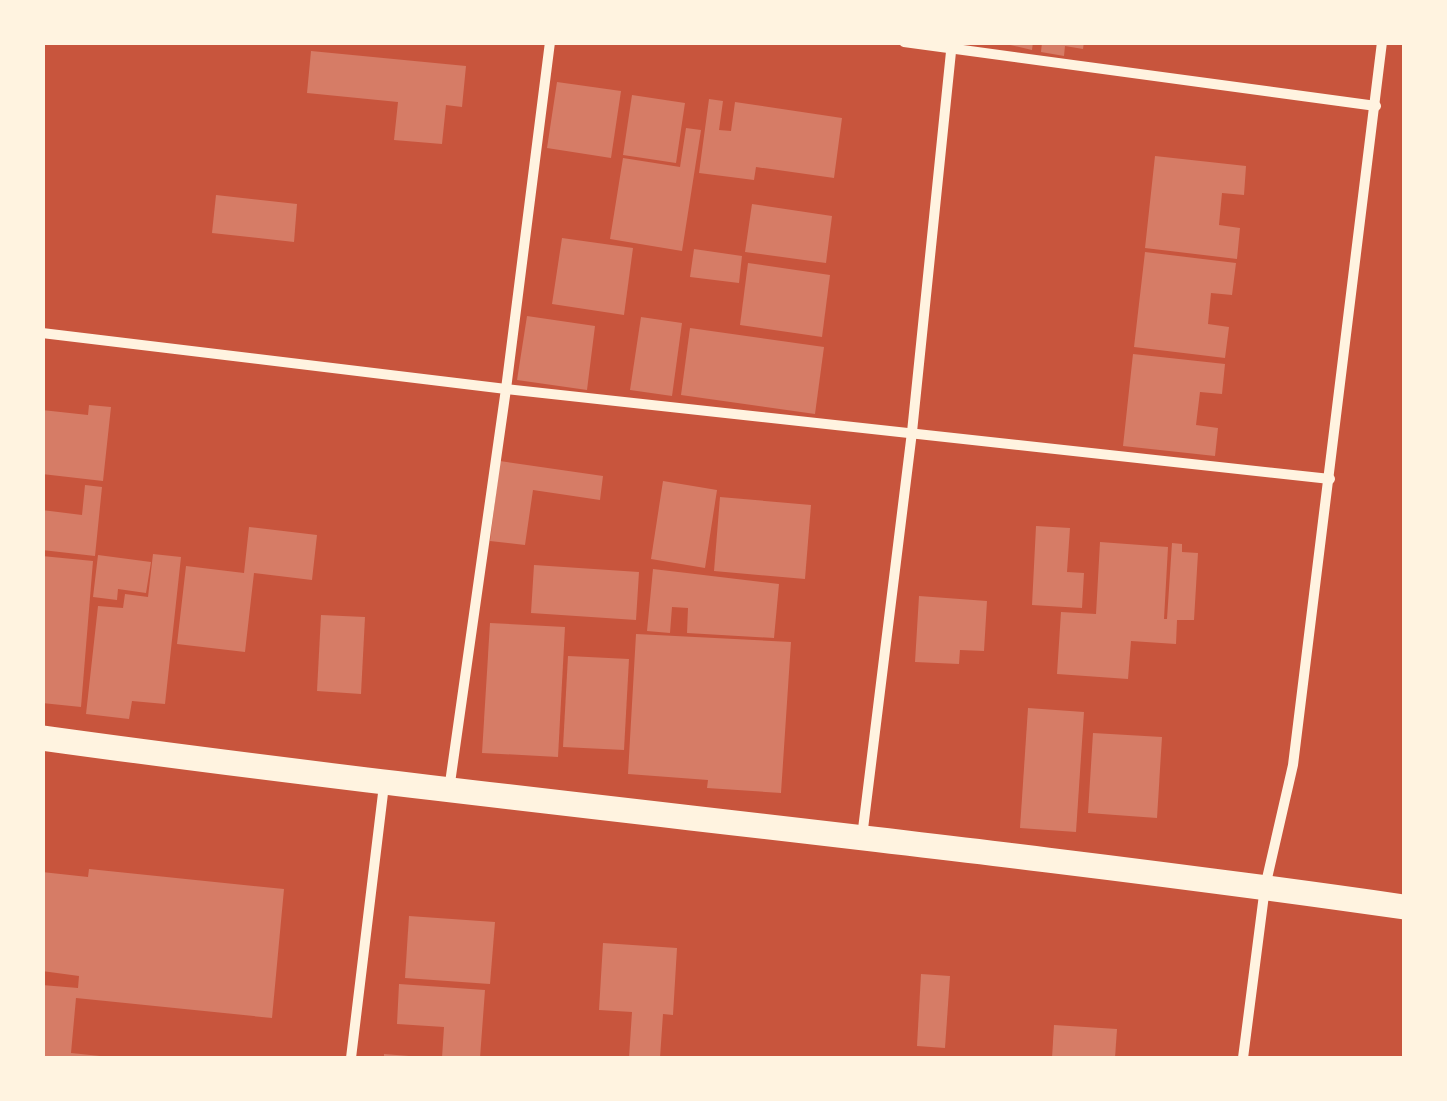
<svg xmlns="http://www.w3.org/2000/svg" width="1447" height="1101" font-family="'Asap Condensed',sans-serif">
<style>
.building{fill:#d67c66}
.lines{fill:none;stroke-linecap:round;stroke-linejoin:round}
.minor{stroke:#fff3e0;stroke-width:10}
.primary{stroke:#fff3e0;stroke-width:25}
</style>
<rect width="100%" height="100%" fill="#c8553d"/>
<g class="building">
<path d="M 997,42 L 1033,42 L 1032,50 Z"/>
<path d="M 1042,42 L 1084,42 L 1083,49 L 1065,46 L 1064,56 L 1041,52 Z"/>
<path d="M 311,51 L 466,66 L 462,107 L 446,105 L 442,144 L 394,140 L 398,102 L 307,93 Z"/>
<path d="M 557,82 L 621,91 L 611,158 L 547,148 Z"/>
<path d="M 632,95 L 685,103 L 676,163 L 623,155 Z"/>
<path d="M 709,99 L 723,101 L 719,130 L 731,131 L 735,102 L 842,118 L 834,178 L 756,167 L 754,180 L 699,173 Z"/>
<path d="M 686,128 L 701,130 L 682,251 L 610,239 L 623,158 L 680,167 Z"/>
<path d="M 1155,156 L 1246,166 L 1244,195 L 1222,193 L 1219,225 L 1240,228 L 1237,259 L 1145,248 Z"/>
<path d="M 216,195 L 297,204 L 294,242 L 212,233 Z"/>
<path d="M 752,204 L 832,216 L 826,263 L 745,252 Z"/>
<path d="M 562,238 L 633,248 L 624,315 L 552,304 Z"/>
<path d="M 694,249 L 742,256 L 739,283 L 690,277 Z"/>
<path d="M 1145,252 L 1236,263 L 1232,295 L 1211,293 L 1208,324 L 1229,327 L 1225,358 L 1134,347 Z"/>
<path d="M 748,263 L 830,275 L 822,337 L 740,325 Z"/>
<path d="M 527,316 L 595,326 L 587,390 L 517,380 Z"/>
<path d="M 641,317 L 682,323 L 672,396 L 630,390 Z"/>
<path d="M 690,328 L 824,347 L 815,414 L 681,395 Z"/>
<path d="M 1133,354 L 1225,364 L 1222,394 L 1200,392 L 1196,425 L 1218,428 L 1215,456 L 1123,446 Z"/>
<path d="M 89,405 L 111,407 L 103,481 L 42,474 L 42,410 L 88,415 Z"/>
<path d="M 500,461 L 603,476 L 600,500 L 533,490 L 525,545 L 490,541 Z"/>
<path d="M 663,481 L 717,490 L 705,568 L 651,559 Z"/>
<path d="M 85,485 L 102,487 L 95,556 L 42,550 L 42,510 L 82,515 Z"/>
<path d="M 720,497 L 811,505 L 805,579 L 714,571 Z"/>
<path d="M 1036,526 L 1070,528 L 1067,572 L 1084,573 L 1082,608 L 1032,605 Z"/>
<path d="M 249,527 L 317,535 L 312,580 L 254,573 L 245,652 L 177,644 L 186,566 L 244,573 Z"/>
<path d="M 1100,542 L 1168,547 L 1164,619 L 1167,619 L 1172,543 L 1182,544 L 1182,552 L 1198,553 L 1194,620 L 1177,620 L 1176,644 L 1131,641 L 1128,679 L 1057,674 L 1061,612 L 1096,614 Z"/>
<path d="M 153,554 L 181,557 L 165,704 L 132,701 L 129,719 L 86,714 L 98,606 L 123,608 L 125,594 L 148,597 Z"/>
<path d="M 98,555 L 151,562 L 146,593 L 118,589 L 117,600 L 93,597 Z"/>
<path d="M 42,556 L 93,561 L 81,707 L 42,703 Z"/>
<path d="M 534,565 L 639,572 L 636,620 L 531,613 Z"/>
<path d="M 653,569 L 779,584 L 774,638 L 687,633 L 688,608 L 672,607 L 670,633 L 647,631 Z"/>
<path d="M 919,596 L 987,601 L 984,651 L 960,650 L 959,664 L 915,662 Z"/>
<path d="M 321,615 L 365,617 L 361,694 L 317,691 Z"/>
<path d="M 490,623 L 565,627 L 558,757 L 482,753 Z"/>
<path d="M 636,634 L 791,642 L 781,793 L 707,788 L 708,780 L 628,774 Z"/>
<path d="M 568,656 L 629,659 L 624,750 L 563,747 Z"/>
<path d="M 1028,708 L 1084,712 L 1076,832 L 1020,828 Z"/>
<path d="M 1093,733 L 1162,737 L 1157,818 L 1088,813 Z"/>
<path d="M 89,869 L 284,889 L 272,1018 L 76,998 L 71,1053 L 100,1056 L 100,1058 L 42,1058 L 42,985 L 78,988 L 79,976 L 42,971 L 42,872 L 88,877 Z"/>
<path d="M 409,916 L 495,922 L 490,984 L 405,978 Z"/>
<path d="M 603,943 L 677,948 L 673,1015 L 663,1014 L 660,1058 L 629,1058 L 632,1012 L 599,1010 Z"/>
<path d="M 921,974 L 950,976 L 945,1048 L 917,1046 Z"/>
<path d="M 399,984 L 485,990 L 480,1058 L 442,1058 L 444,1027 L 397,1024 Z"/>
<path d="M 1054,1025 L 1117,1029 L 1115,1058 L 1052,1058 Z"/>
<path d="M 384,1054 L 409,1056 L 409,1058 L 384,1058 Z"/>
</g>
<g class="lines">
<g class="minor">
<path d="M 904,42 L 1376,106"/>
<path d="M 42,333 L 506,389 L 1330,479"/>
<path d="M 449,790 L 506,389 L 550,42"/>
<path d="M 862,837 L 912,432 L 952,42"/>
<path d="M 351,1058 L 384,785"/>
<path d="M 1243,1058 L 1265,887 L 1293,765 L 1382,42"/>
</g>
<path class="primary" d="M 42,738 C 496,801 952,842 1404,907"/>
</g>
<rect width="1447" height="1101" fill="none" stroke="#fff3e0" stroke-width="90"/>
</svg>
